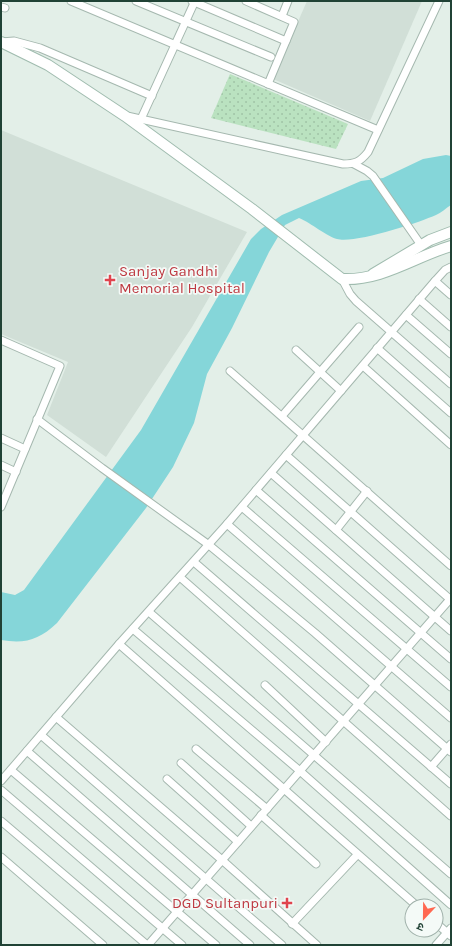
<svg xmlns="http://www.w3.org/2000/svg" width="452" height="946" font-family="Karla,'Noto Sans Devanagari',sans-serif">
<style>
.built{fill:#d1dfd7}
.park{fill:url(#park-dots)}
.water{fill:#85d6d9}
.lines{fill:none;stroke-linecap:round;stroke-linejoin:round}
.street-casing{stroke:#a5b8af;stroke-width:9}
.secondary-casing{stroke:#a0bcaf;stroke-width:12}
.street{stroke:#fff;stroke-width:7}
.secondary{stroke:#fff;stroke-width:10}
.health-dot{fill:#e0444e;stroke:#f4faf7;stroke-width:1.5}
.labels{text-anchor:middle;stroke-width:3.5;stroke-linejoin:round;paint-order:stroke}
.health-label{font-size:15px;fill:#be3a42;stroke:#f4faf7;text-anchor:start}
</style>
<defs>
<pattern id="park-dots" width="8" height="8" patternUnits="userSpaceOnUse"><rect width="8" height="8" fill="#bae2c0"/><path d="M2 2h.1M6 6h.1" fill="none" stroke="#a0c3a6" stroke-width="1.8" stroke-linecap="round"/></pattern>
</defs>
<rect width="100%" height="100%" fill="#e3efe8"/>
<g class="built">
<path d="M 307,1 L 422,1 L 370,121 L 273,79 Z"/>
<path d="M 1,130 L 247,232 L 192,327 L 106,457 L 47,415 L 68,362 L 1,334 Z"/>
</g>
<path class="park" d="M 230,74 L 348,124 L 336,149 L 211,118 Z"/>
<path class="water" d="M 446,155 L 451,156 L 451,205 C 446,208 441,213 436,215 C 418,223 354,244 337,239 C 328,237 311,223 299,218 L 285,225 L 269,252 L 232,328 L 207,374 L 194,423 L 173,467 L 146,508 L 57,623 C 39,640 25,644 1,640 L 1,592 L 15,595 L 24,590 L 141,430 L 251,239 L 261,229 L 282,215 L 361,181 L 383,178 L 423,159 Z"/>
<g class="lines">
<defs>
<g id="street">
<path d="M 71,1 L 378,130"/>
<path d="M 136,1 L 271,57"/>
<path d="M 192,1 L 286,41"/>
<path d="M 246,1 L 294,22 L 268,84"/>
<path d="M 1,7 L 5,8"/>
<path d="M 282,16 L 288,1"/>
<path d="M 1,42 L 14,41 L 40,48 L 152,96"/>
<path d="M 127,116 L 343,164 C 355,164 360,162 368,152 L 439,1"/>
<path d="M 141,119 L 195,1"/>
<path d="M 354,164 L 367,171 L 373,176 L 421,245"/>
<path d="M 342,279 L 350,294 L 356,301 L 451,384"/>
<path d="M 435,281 L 451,295"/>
<path d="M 419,299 L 451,327"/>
<path d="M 406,315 L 451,354"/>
<path d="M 1,340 L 60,366 L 1,507"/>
<path d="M 377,348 L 451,413"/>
<path d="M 296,350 L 341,391"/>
<path d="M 363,366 L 451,445"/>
<path d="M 230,371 L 451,566"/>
<path d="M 282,416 L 359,327"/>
<path d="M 37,419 L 102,468 L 209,545 L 315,633 L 451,752"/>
<path d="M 1,438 L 25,449"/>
<path d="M 286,455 L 451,600"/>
<path d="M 1,465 L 16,472"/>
<path d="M 271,473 L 451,631"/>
<path d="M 256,490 L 451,659"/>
<path d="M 242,507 L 451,687"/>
<path d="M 227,524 L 451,718"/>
<path d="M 336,530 L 367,491"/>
<path d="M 194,562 L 451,784"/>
<path d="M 180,577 L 451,816"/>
<path d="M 149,612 L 451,874"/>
<path d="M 133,629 L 300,771 L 451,905"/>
<path d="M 119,644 L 417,906"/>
<path d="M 265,685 L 326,742"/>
<path d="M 56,717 L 222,860 L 317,945"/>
<path d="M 41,735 L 282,945"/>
<path d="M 196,749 L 267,809"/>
<path d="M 27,751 L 250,945"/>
<path d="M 181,763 L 251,826"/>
<path d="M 431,767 L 451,744"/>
<path d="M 11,770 L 216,945"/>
<path d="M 167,779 L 238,842"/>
<path d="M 1,781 L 119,644 L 227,524 L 435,281 L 445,270 L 451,267"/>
<path d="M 1,790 L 182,945"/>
<path d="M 261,815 L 316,864"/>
<path d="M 1,821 L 147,945"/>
<path d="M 1,857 L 103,945"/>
<path d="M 436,923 L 451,936"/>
<path d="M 292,924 L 357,855"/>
<path d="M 148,945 L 451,598"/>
<path d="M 436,945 L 451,928"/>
</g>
<g id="secondary">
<path d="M 1,42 L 48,65 L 125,116 L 252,209 L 342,279 C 382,281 414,257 451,246"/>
<path d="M 373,274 L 430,240 L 451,232"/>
</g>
</defs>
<use href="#street" class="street-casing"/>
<use href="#secondary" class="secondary-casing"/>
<use href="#street" class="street"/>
<use href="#secondary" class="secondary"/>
</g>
<g class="health-dot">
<path d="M108 274h4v4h4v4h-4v4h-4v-4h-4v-4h4z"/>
<path d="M285 897h4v4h4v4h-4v4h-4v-4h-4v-4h4z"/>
</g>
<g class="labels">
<g class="health-label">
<text x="119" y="276">Sanjay Gandhi<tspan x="119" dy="17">Memorial Hospital</tspan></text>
<text x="278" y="908" text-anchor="end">DGD Sultanpuri</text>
</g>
</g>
<rect width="452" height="946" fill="none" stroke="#204235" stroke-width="4"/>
<g transform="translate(424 918) rotate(202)"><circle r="19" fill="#f4faf7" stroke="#9fb0a9"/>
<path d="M0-3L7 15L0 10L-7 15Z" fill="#ff6851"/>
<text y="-6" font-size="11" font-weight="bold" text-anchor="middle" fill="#204235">उ</text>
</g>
</svg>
